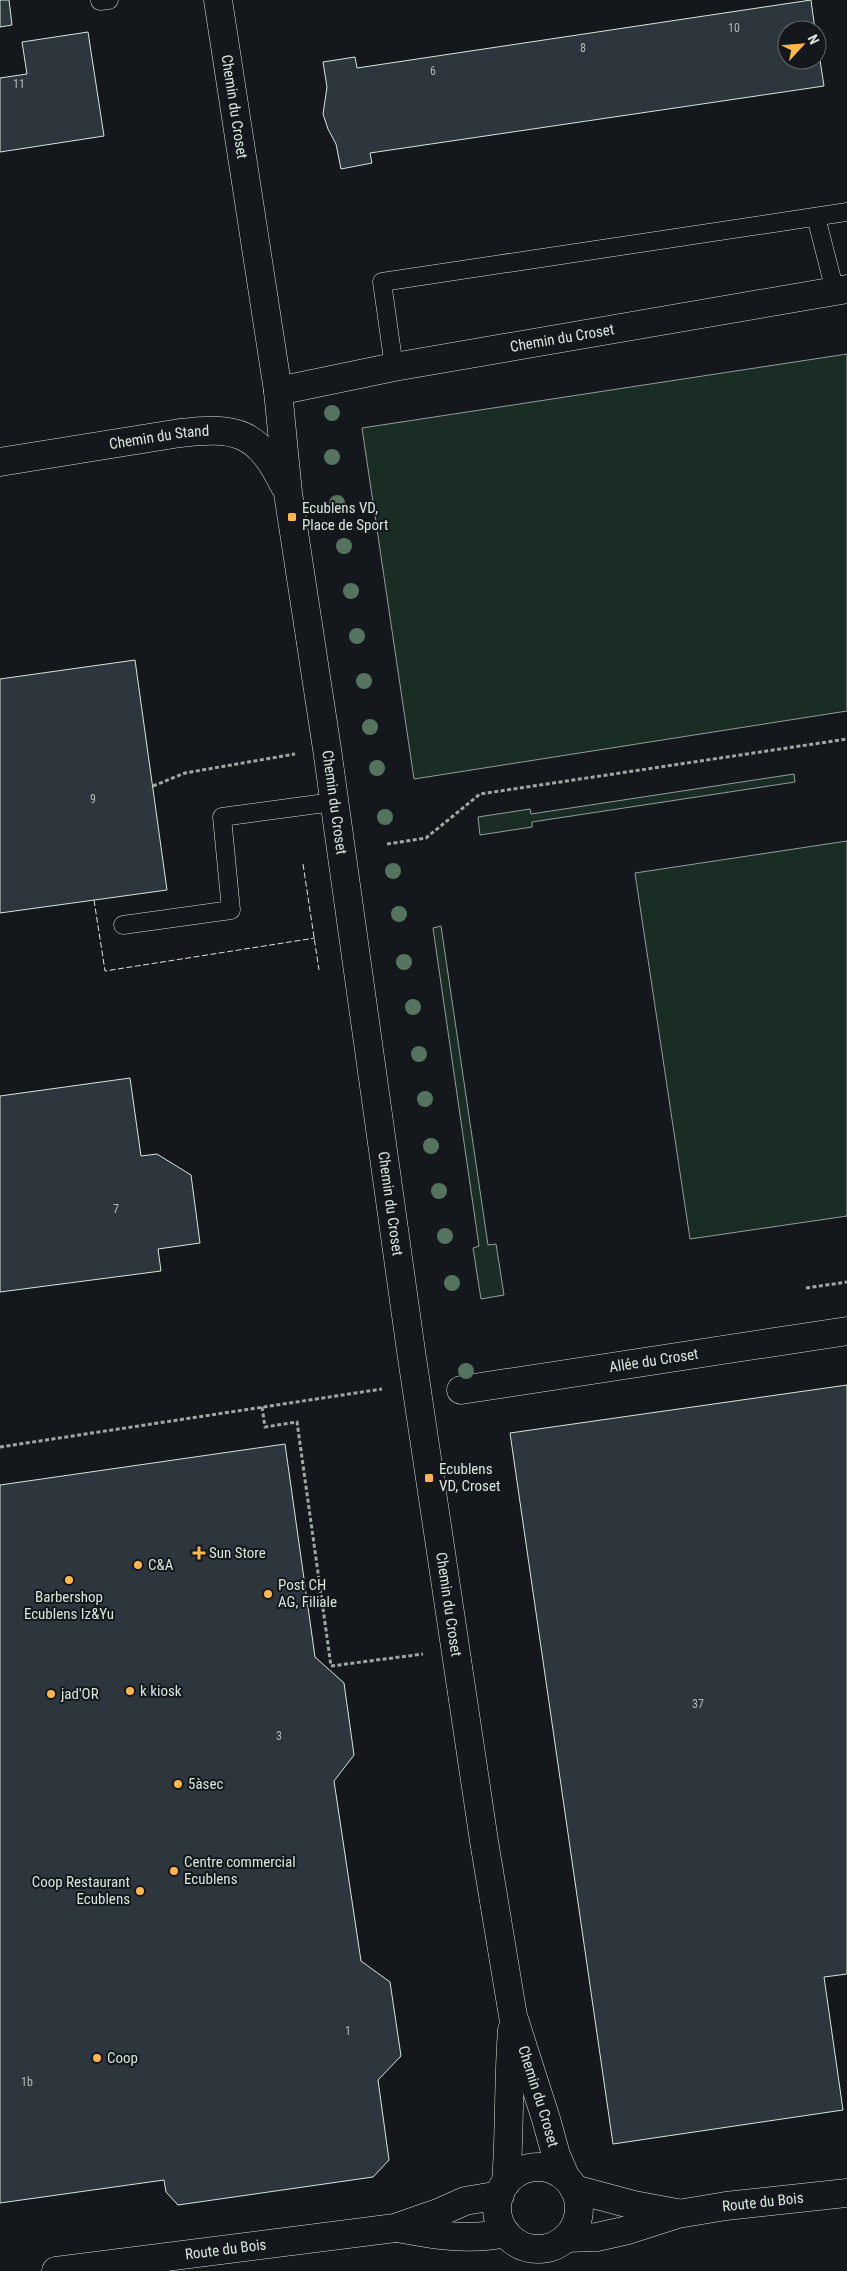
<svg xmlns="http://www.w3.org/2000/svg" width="847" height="2271" font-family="'Roboto Condensed',sans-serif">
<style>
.green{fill:#1a2d24;stroke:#939e99}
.building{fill:#2c363c;stroke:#d8e6dc}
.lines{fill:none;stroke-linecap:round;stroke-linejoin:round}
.lane-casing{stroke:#d8e6dc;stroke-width:19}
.street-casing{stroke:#d8e6dc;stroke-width:29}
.path{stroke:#9da8a2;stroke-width:3;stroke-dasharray:4 2.5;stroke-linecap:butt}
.lane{stroke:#14181c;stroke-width:18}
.street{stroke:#14181c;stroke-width:28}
.fence{stroke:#d8e6dc;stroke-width:1;stroke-dasharray:6 2.5;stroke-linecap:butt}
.tree{fill:#55745f}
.poi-dot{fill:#ffb74d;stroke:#14181c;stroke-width:2}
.labels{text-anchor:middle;stroke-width:4;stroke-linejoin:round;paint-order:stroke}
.number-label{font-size:12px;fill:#adbab4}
.street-label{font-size:15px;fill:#d8e6dc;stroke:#14181c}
.poi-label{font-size:15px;fill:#d8e6dc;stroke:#14181c;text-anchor:start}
</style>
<rect width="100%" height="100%" fill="#14181c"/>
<g class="green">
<path d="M 847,354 L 847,711 L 414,779 L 362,428 Z"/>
<path d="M 794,774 L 795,782 L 532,822 L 532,827 L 480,835 L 478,817 L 530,809 L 531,814 Z"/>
<path d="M 847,841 L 847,1216 L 690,1239 L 635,873 Z"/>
<path d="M 441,926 L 488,1245 L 496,1244 L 504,1295 L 481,1299 L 473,1248 L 479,1246 L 433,928 Z"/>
</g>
<g class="building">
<path d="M 0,0 L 9,0 L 12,25 L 0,27 Z"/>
<path d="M 811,0 L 815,30 L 787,30 L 787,60 L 817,60 L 817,41 L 824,86 L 370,153 L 372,163 L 341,169 L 336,144 L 328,129 L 323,114 L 327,87 L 323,62 L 355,57 L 357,68 Z"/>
<path d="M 88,32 L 104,136 L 0,152 L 0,78 L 27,74 L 22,42 Z"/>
<path d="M 135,660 L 167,890 L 0,913 L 0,679 Z"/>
<path d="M 130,1078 L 141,1156 L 157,1154 L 191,1175 L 200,1243 L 158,1249 L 161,1271 L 0,1292 L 0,1096 Z"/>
<path d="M 847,1385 L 847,1974 L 824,1977 L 843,2110 L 613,2144 L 510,1433 Z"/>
<path d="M 285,1444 L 315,1657 L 344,1683 L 354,1755 L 334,1781 L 361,1961 L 390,1982 L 401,2056 L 378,2080 L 389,2160 L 373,2177 L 178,2205 L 166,2192 L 164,2180 L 0,2203 L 0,1485 Z"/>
</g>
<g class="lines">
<defs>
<g id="lane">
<path d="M 100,1 L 109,0"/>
<path d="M 816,217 L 835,291"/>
<path d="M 394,367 L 382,282 L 847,212"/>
<path d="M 123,925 L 231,910 L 222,817 L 333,802"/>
</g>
<g id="street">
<path id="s1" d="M 218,0 L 278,391 L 288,493 L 327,749 L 411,1351 L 484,1841 L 513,2016 L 546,2119 L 556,2155 L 566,2178"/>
<path id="s2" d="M 278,391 L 394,367 L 847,289"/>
<path id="s3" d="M 0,462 L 180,433 C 237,426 258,432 284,485"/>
<path id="s4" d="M 461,1390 L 847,1331"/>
<circle cx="538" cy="2208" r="41"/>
<path d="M 506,2183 C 510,2132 508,2081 512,2030"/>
<path d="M 574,2189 L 634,2205 L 677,2213"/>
<path d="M 397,2228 C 434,2235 469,2241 506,2233"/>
<path id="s5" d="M 566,2238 L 597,2237 L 628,2230 L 678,2214 L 726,2206 L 847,2193"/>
<path id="s6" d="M 56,2271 L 395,2228 L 438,2213 L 465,2201 L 500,2195"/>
</g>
</defs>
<use href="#lane" class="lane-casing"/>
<use href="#street" class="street-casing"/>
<g class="path">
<path d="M 153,786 L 185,773 L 295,754"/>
<path d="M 387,844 L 426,838 L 480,794 L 847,739"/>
<path d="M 806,1288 L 847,1282"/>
<path d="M 262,1407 L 265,1427 L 297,1422 L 331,1666 L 423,1654"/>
<path d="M 0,1447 L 382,1389"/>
</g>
<use href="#lane" class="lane"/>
<use href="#street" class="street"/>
<g class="fence">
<path d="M 303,864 L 319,970"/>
<path d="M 94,900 L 105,971 L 315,938"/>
</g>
</g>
<g class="tree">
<circle cx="332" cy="413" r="8"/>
<circle cx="332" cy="457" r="8"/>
<circle cx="337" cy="503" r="8"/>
<circle cx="344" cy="546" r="8"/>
<circle cx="351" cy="591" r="8"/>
<circle cx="357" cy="636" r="8"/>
<circle cx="364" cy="681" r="8"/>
<circle cx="370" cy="727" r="8"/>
<circle cx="377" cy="768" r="8"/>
<circle cx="385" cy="817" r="8"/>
<circle cx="393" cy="871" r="8"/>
<circle cx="399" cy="914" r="8"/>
<circle cx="404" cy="962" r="8"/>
<circle cx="413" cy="1007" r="8"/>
<circle cx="419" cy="1054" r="8"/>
<circle cx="425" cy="1099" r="8"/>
<circle cx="431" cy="1146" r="8"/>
<circle cx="439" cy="1191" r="8"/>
<circle cx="445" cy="1236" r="8"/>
<circle cx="452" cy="1283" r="8"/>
<circle cx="466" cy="1371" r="8"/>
</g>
<g class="poi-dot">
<rect x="287" y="512" width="10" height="10" rx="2.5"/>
<rect x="424" y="1473" width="10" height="10" rx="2.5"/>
<path d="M196.5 1545.5h5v5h5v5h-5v5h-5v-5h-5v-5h5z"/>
<circle cx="138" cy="1565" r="5"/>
<circle cx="69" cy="1580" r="5"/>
<circle cx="268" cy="1594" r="5"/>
<circle cx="130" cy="1691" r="5"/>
<circle cx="51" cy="1694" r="5"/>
<circle cx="178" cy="1784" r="5"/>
<circle cx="174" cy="1871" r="5"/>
<circle cx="140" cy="1891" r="5"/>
<circle cx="97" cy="2058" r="5"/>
</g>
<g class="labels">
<g class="number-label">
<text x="734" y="32">10</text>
<text x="583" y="52">8</text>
<text x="433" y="75">6</text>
<text x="19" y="88">11</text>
<text x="93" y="803">9</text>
<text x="116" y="1213">7</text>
<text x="698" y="1708">37</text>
<text x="279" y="1740">3</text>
<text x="348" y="2035">1</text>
<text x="27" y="2086">1b</text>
</g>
<g class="street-label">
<text dy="5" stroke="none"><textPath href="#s1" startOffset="108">Chemin du Croset</textPath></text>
<text dy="5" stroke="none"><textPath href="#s2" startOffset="289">Chemin du Croset</textPath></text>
<text dy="5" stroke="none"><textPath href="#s3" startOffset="161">Chemin du Stand</textPath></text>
<text dy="5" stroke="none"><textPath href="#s1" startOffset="811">Chemin du Croset</textPath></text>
<text dy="5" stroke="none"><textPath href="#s1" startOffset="1216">Chemin du Croset</textPath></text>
<text dy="5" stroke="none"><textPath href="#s4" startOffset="195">Allée du Croset</textPath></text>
<text dy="5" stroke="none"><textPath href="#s1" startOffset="1621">Chemin du Croset</textPath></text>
<text dy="5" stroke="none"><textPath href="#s1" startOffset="2122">Chemin du Croset</textPath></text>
<text dy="5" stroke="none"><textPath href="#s5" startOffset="201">Route du Bois</textPath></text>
<text dy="5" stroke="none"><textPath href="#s6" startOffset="171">Route du Bois</textPath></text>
</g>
<g class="poi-label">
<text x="302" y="513">Ecublens VD,<tspan x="302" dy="17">Place de Sport</tspan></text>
<text x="439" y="1474">Ecublens<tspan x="439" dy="17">VD, Croset</tspan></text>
<text x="209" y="1558">Sun Store</text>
<text x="148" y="1570">C&amp;A</text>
<text x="278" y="1590">Post CH<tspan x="278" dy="17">AG, Filiale</tspan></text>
<text x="69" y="1602" text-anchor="middle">Barbershop<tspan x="69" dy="17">Ecublens Iz&amp;Yu</tspan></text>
<text x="140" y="1696">k kiosk</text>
<text x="61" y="1699">jad'OR</text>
<text x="188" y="1789">5àsec</text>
<text x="184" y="1867">Centre commercial<tspan x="184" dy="17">Ecublens</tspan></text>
<text x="130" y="1887" text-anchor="end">Coop Restaurant<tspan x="130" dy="17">Ecublens</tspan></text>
<text x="107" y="2063">Coop</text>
</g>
</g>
<g transform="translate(802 45) rotate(64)"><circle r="24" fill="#14181c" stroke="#626a69"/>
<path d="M0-4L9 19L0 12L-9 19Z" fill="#ffb74d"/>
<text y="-8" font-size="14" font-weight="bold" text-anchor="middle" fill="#d8e6dc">N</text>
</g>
</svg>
